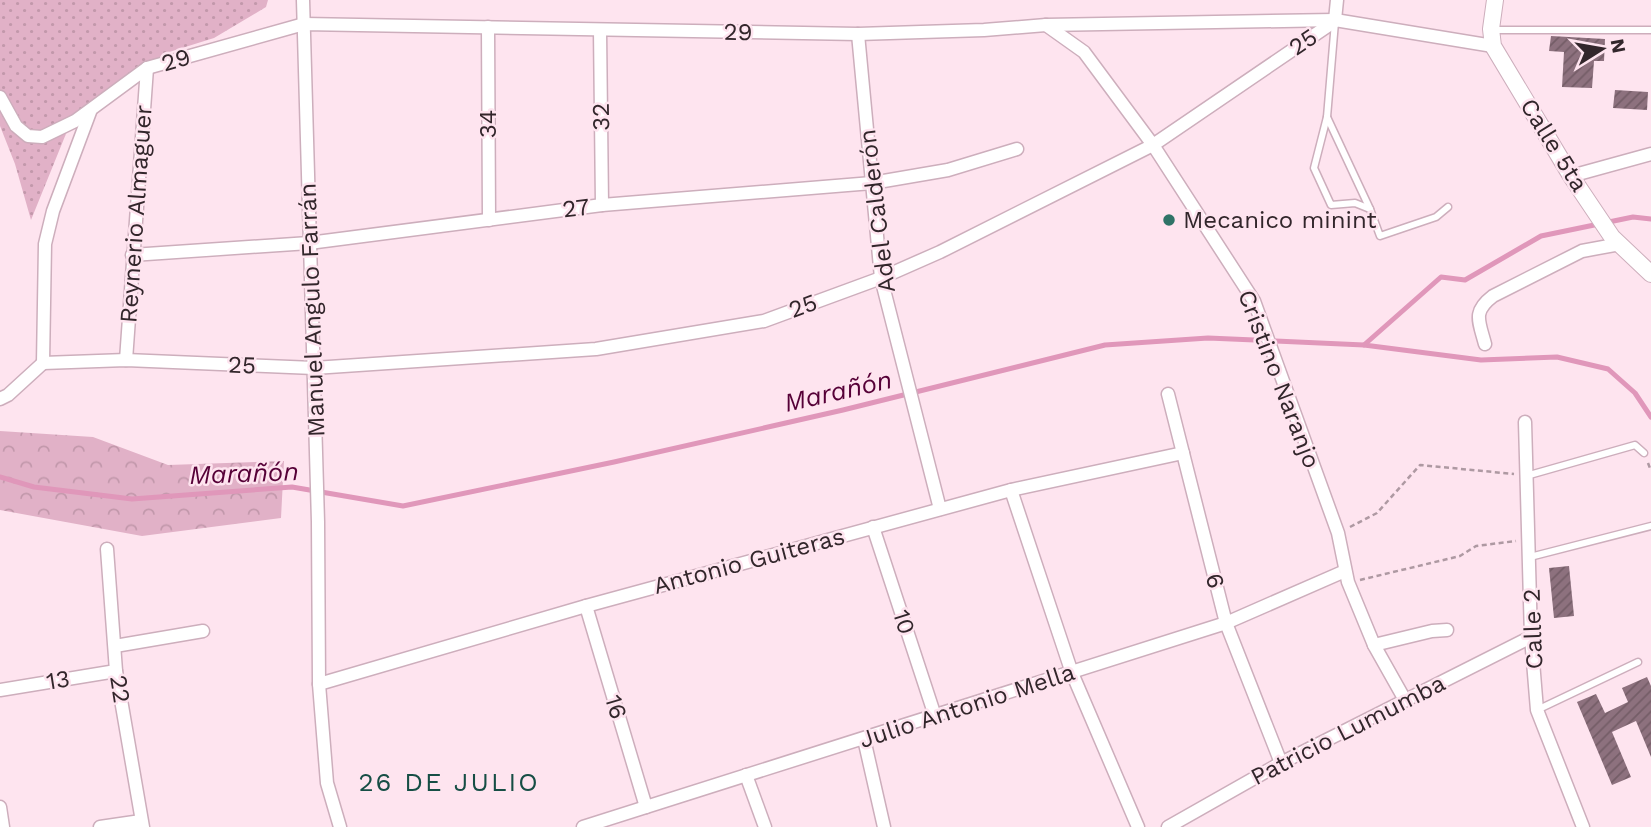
<svg xmlns="http://www.w3.org/2000/svg" width="1651" height="827" font-family="'Work Sans',sans-serif">
<style>
.grass{fill:url(#grass-dots)}
.forest{fill:url(#forest-crowns)}
.lines{fill:none;stroke-linecap:round;stroke-linejoin:round}
.stream{stroke:#e097ba;stroke-width:5}
.building{fill:url(#building-hatch)}
.service-casing{stroke:#cdaebc;stroke-width:9}
.minor-casing{stroke:#cdaebc;stroke-width:15}
.tertiary-casing{stroke:#cdaebc;stroke-width:18}
.path{stroke:#ae99a2;stroke-width:2.5;stroke-dasharray:5 3.5;stroke-linecap:butt}
.service{stroke:#fff;stroke-width:6}
.minor{stroke:#fff;stroke-width:12}
.tertiary{stroke:#fff;stroke-width:16}
.poi-dot{fill:#2f7367;stroke:#fee4ef;stroke-width:2.5}
.labels{text-anchor:middle;stroke-width:5;stroke-linejoin:round;paint-order:stroke}
.street-label{font-size:24px;fill:#32262b;stroke:#fee4ef}
.poi-label{font-size:24px;fill:#32262b;stroke:#fee4ef;text-anchor:start}
.water-label{font-size:26px;font-style:italic;fill:#560037;stroke:#fee4ef}
.neighbourhood-label{font-size:26px;letter-spacing:2px;fill:#164e45;stroke:#fee4ef}
</style>
<defs>
<pattern id="grass-dots" width="8" height="8" patternUnits="userSpaceOnUse" patternTransform="scale(1.75)"><rect width="8" height="8" fill="#e1b1c7"/><path d="M2 2h.1M6 6h.1" fill="none" stroke="#c298ab" stroke-width="1.8" stroke-linecap="round"/></pattern>
<pattern id="forest-crowns" width="20" height="18" patternUnits="userSpaceOnUse" patternTransform="scale(1.75)"><rect width="20" height="18" fill="#e1b1c7"/><path d="M2 6a3 3 0 1 1 6 0M12 15a3 3 0 1 1 6 0" fill="none" stroke="#c298ab"/></pattern>
<pattern id="building-hatch" width="6" height="6" patternUnits="userSpaceOnUse" patternTransform="scale(1.75)"><rect width="6" height="6" fill="#8d717e"/><path d="M-1 1l2-2M0 6l6-6M5 7l2-2" fill="none" stroke="#745d67"/></pattern>
</defs>
<rect width="100%" height="100%" fill="#fee4ef"/>
<path class="grass" d="M 0,0 L 268,0 L 266,7 L 214,38 L 166,53 L 74,114 L 31,220 L 15,164 L 0,126 Z"/>
<path class="forest" d="M 0,431 L 93,437 L 168,465 L 284,461 L 281,518 L 142,536 L 0,510 Z"/>
<g class="lines">
<g class="stream">
<path d="M 1364,345 L 1481,360 L 1557,357 L 1608,369 L 1635,393 L 1651,417"/>
<path d="M 0,477 L 34,487 L 132,499 L 292,487 L 403,506 L 614,462 L 843,410 L 1105,345 L 1208,338 L 1364,345 L 1441,277 L 1465,280 L 1541,236 L 1633,217 L 1651,219"/>
</g>
</g>
<g class="building">
<path d="M 1551,36 L 1605,39 L 1604,61 L 1594,61 L 1592,88 L 1562,87 L 1564,52 L 1549,51 Z"/>
<path d="M 1615,90 L 1648,92 L 1647,110 L 1613,108 Z"/>
<path d="M 1569,566 L 1574,616 L 1554,618 L 1549,568 Z"/>
<path d="M 1647,677 L 1651,686 L 1651,757 L 1636,721 L 1612,732 L 1631,777 L 1612,785 L 1577,702 L 1596,694 L 1605,713 L 1628,702 L 1622,688 Z"/>
</g>
<g class="lines">
<defs>
<g id="service">
<path d="M 1335,22 L 1327,117 L 1314,168 L 1331,205 L 1355,203 L 1370,209 L 1380,236 L 1436,217 L 1448,207"/>
<path d="M 1493,30 L 1651,30"/>
<path d="M 1327,117 L 1370,209"/>
<path d="M 1526,476 L 1635,445 L 1644,453"/>
<path d="M 1530,557 L 1651,526"/>
<path d="M 1537,710 L 1638,662"/>
</g>
<g id="minor">
<path d="M 303,0 L 318,522 L 319,684 L 327,783 L 340,827"/>
<path d="M 1335,20 L 1337,0"/>
<path d="M 1046,25 L 1084,52 L 1153,145 L 1254,301 L 1338,533 L 1348,582 L 1374,645 L 1405,700"/>
<path d="M 488,27 L 489,220"/>
<path d="M 600,30 L 602,205"/>
<path d="M 858,34 L 881,278 L 940,509"/>
<path d="M 0,97 L 16,126 L 28,136 L 42,137 L 75,121 L 147,68 L 304,24 L 858,34 L 984,30 L 1046,25 L 1335,20 L 1493,46"/>
<path d="M 1571,176 L 1651,154"/>
<path d="M 132,255 L 309,243 L 602,205 L 872,183 L 948,170 L 1017,149"/>
<path d="M 1485,344 C 1479,321 1472,312 1493,296 L 1582,251 L 1620,244"/>
<path d="M 126,360 L 147,68"/>
<path d="M 43,363 L 126,360 L 314,368 L 596,349 L 764,321 L 881,278 L 940,252 L 1153,145 L 1335,21"/>
<path d="M 43,363 L 45,244 L 53,211 L 90,112"/>
<path d="M 1168,394 L 1226,623 L 1281,763"/>
<path d="M 0,399 L 8,395 L 43,363"/>
<path d="M 1525,422 L 1531,637 L 1537,710 L 1583,827"/>
<path d="M 1011,490 L 1072,673 L 1138,827"/>
<path d="M 873,527 L 935,716"/>
<path d="M 107,549 L 116,671 L 143,827"/>
<path d="M 586,606 L 646,807"/>
<path d="M 1374,645 L 1432,631 L 1447,630"/>
<path d="M 115,646 L 203,631"/>
<path d="M 319,684 L 586,606 L 1011,490 L 1183,453"/>
<path d="M 0,690 L 116,671"/>
<path d="M 864,739 L 884,827"/>
<path d="M 746,775 L 765,827"/>
<path d="M 0,807 L 3,827"/>
<path d="M 100,827 L 141,821"/>
<path d="M 583,827 L 1226,623 L 1345,571"/>
<path d="M 1168,827 L 1281,763 L 1531,637"/>
</g>
<path id="tertiary" d="M 1495,0 L 1491,29 L 1493,46 L 1571,176 L 1612,237 L 1651,274"/>
</defs>
<use href="#service" class="service-casing"/>
<use href="#minor" class="minor-casing"/>
<use href="#tertiary" class="tertiary-casing"/>
<g class="path">
<path d="M 1648,463 L 1651,471"/>
<path d="M 1350,527 L 1377,513 L 1420,465 L 1514,474"/>
<path d="M 1360,580 L 1460,556 L 1476,546 L 1516,541"/>
</g>
<use href="#service" class="service"/>
<use href="#minor" class="minor"/>
<use href="#tertiary" class="tertiary"/>
</g>
<circle class="poi-dot" cx="1169" cy="220" r="7"/>
<g class="labels">
<g class="street-label">
<text transform="translate(738 32) rotate(1)" y="8">29</text>
<text transform="translate(1303 42) rotate(-34)" y="8">25</text>
<text transform="translate(176 60) rotate(-16)" y="8">29</text>
<text transform="translate(601 117) rotate(-91)" y="8">32</text>
<text transform="translate(488 124) rotate(-90)" y="8">34</text>
<text transform="translate(1554 145) rotate(58)" y="8">Calle 5ta</text>
<text transform="translate(576 208) rotate(-7)" y="8">27</text>
<text transform="translate(877 211) rotate(-97)" y="8">Adel Calderón</text>
<text transform="translate(136 214) rotate(-86)" y="8">Reynerio Almaguer</text>
<text transform="translate(803 306) rotate(-20)" y="8">25</text>
<text transform="translate(312 310) rotate(-92)" y="8">Manuel Angulo Farrán</text>
<text transform="translate(242 365) rotate(2)" y="8">25</text>
<text transform="translate(1279 379) rotate(69)" y="8">Cristino Naranjo</text>
<text transform="translate(749 561) rotate(-15)" y="8">Antonio Guiteras</text>
<text transform="translate(1215 581) rotate(76)" y="8">6</text>
<text transform="translate(904 622) rotate(72)" y="8">10</text>
<text transform="translate(1533 629) rotate(-92)" y="8">Calle 2</text>
<text transform="translate(58 680) rotate(-9)" y="8">13</text>
<text transform="translate(120 689) rotate(81)" y="8">22</text>
<text transform="translate(967 706) rotate(-18)" y="8">Julio Antonio Mella</text>
<text transform="translate(616 707) rotate(73)" y="8">16</text>
<text transform="translate(1348 730) rotate(-27)" y="8">Patricio Lumumba</text>
</g>
<g class="poi-label">
<text x="1183" y="228">Mecanico minint</text>
</g>
<g class="water-label">
<text transform="translate(838 391) rotate(-13)" y="9">Marañón</text>
<text transform="translate(244 473) rotate(-2)" y="9">Marañón</text>
</g>
<g class="neighbourhood-label">
<text x="449" y="791">26 DE JULIO</text>
</g>
</g>
<g transform="translate(1602 49) rotate(79)" stroke="#fee4ef" stroke-width="5" paint-order="stroke">
<path d="M0-5L12 26L0 18L-12 26Z" fill="#32262b"/>
<text y="-10" font-size="19" font-weight="bold" text-anchor="middle" fill="#32262b">N</text>
</g>
</svg>
